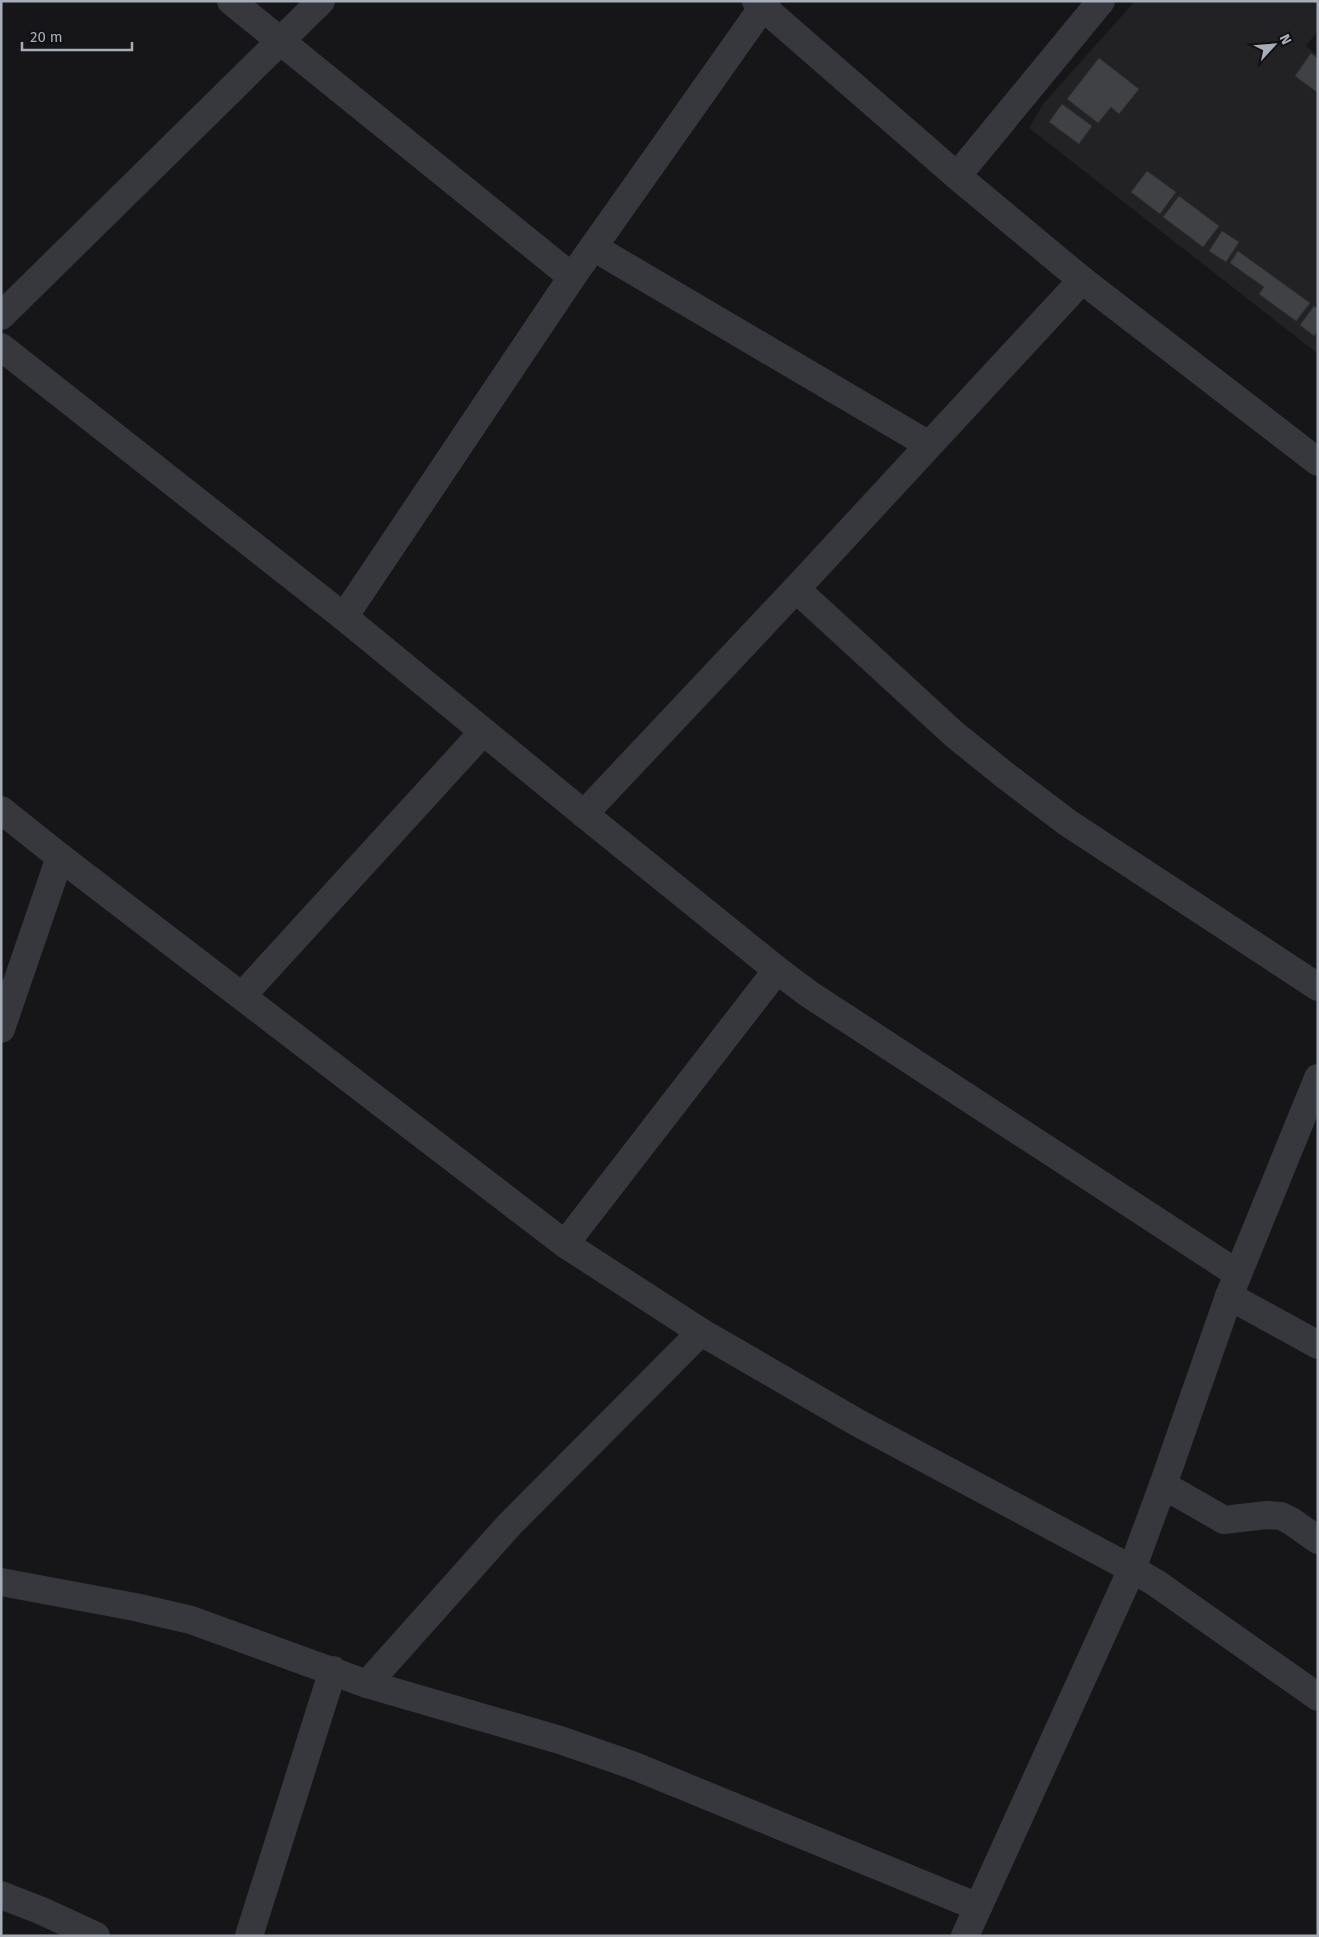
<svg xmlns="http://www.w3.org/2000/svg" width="1319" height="1937" font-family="'Fira Sans',sans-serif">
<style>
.built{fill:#222225}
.building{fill:#404145;stroke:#303034}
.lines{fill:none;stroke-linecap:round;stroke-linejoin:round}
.minor{stroke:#37383d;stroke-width:28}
</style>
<rect width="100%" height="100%" fill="#161618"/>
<path class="built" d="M 1135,1 L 1318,1 L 1318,31 L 1306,46 L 1318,55 L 1318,354 L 1029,128 L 1044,103 Z"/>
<g class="building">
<path d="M 1311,53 L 1318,59 L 1318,93 L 1295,76 Z"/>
<path d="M 1099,58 L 1139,89 L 1119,114 L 1111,107 L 1098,123 L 1067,99 Z"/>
<path d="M 1062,104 L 1092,126 L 1079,144 L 1049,122 Z"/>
<path d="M 1147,171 L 1176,192 L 1160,214 L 1131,192 Z"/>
<path d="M 1179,196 L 1219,226 L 1203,247 L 1163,217 Z"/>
<path d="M 1222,231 L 1239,242 L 1226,262 L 1209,251 Z"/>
<path d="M 1238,251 L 1310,303 L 1296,321 L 1259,294 L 1264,287 L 1230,263 Z"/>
<path d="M 1314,306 L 1318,309 L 1318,331 L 1314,336 L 1300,325 Z"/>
</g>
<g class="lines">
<g class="minor">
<path d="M 231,1 L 572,277"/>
<path d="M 756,1 L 957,176 L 1082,280 L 1318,462"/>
<path d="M 957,176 L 1101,1"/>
<path d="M 593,247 L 929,445"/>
<path d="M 1,316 L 321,1"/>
<path d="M 1,347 L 344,617 L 584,814 L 777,970 L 809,994 L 1238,1274"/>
<path d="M 796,589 L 955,735 L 1006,776 L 1068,823 L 1318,987"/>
<path d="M 344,617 L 572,277 L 767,1"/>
<path d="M 1,810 L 60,857 L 565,1244 L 701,1332 L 858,1423 L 1132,1569 L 1156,1583 L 1318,1697"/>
<path d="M 584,814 L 796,589 L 1082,280"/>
<path d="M 242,996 L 483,732"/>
<path d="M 1,1029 L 60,857"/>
<path d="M 565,1244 L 777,970"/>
<path d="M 1229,1296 L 1318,1345"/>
<path d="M 1163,1485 L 1224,1520 L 1267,1515 L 1281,1516 L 1291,1521 L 1318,1540"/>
<path d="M 1,1582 L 135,1607 L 191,1620 L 367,1684 L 560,1740 L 632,1765 L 978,1907"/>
<path d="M 367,1684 L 509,1525 L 701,1332"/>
<path d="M 1,1895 L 42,1911 L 96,1936"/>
<path d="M 249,1936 L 333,1670"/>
<path d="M 965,1936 L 1132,1569 L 1163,1485 L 1229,1296 L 1318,1078"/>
</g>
</g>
<rect width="1319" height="1937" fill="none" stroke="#a8aeb9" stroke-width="5"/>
<g transform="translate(1274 45) rotate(64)" stroke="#111113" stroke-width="4" paint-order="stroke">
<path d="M0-4L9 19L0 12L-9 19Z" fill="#a8aeb9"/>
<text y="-8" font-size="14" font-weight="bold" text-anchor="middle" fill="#a8aeb9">N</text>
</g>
<path d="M22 42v8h110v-8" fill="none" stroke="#a8aeb9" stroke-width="2.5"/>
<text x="30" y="42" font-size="15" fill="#a8aeb9" stroke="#111113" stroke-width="4" paint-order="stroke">20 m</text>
</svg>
